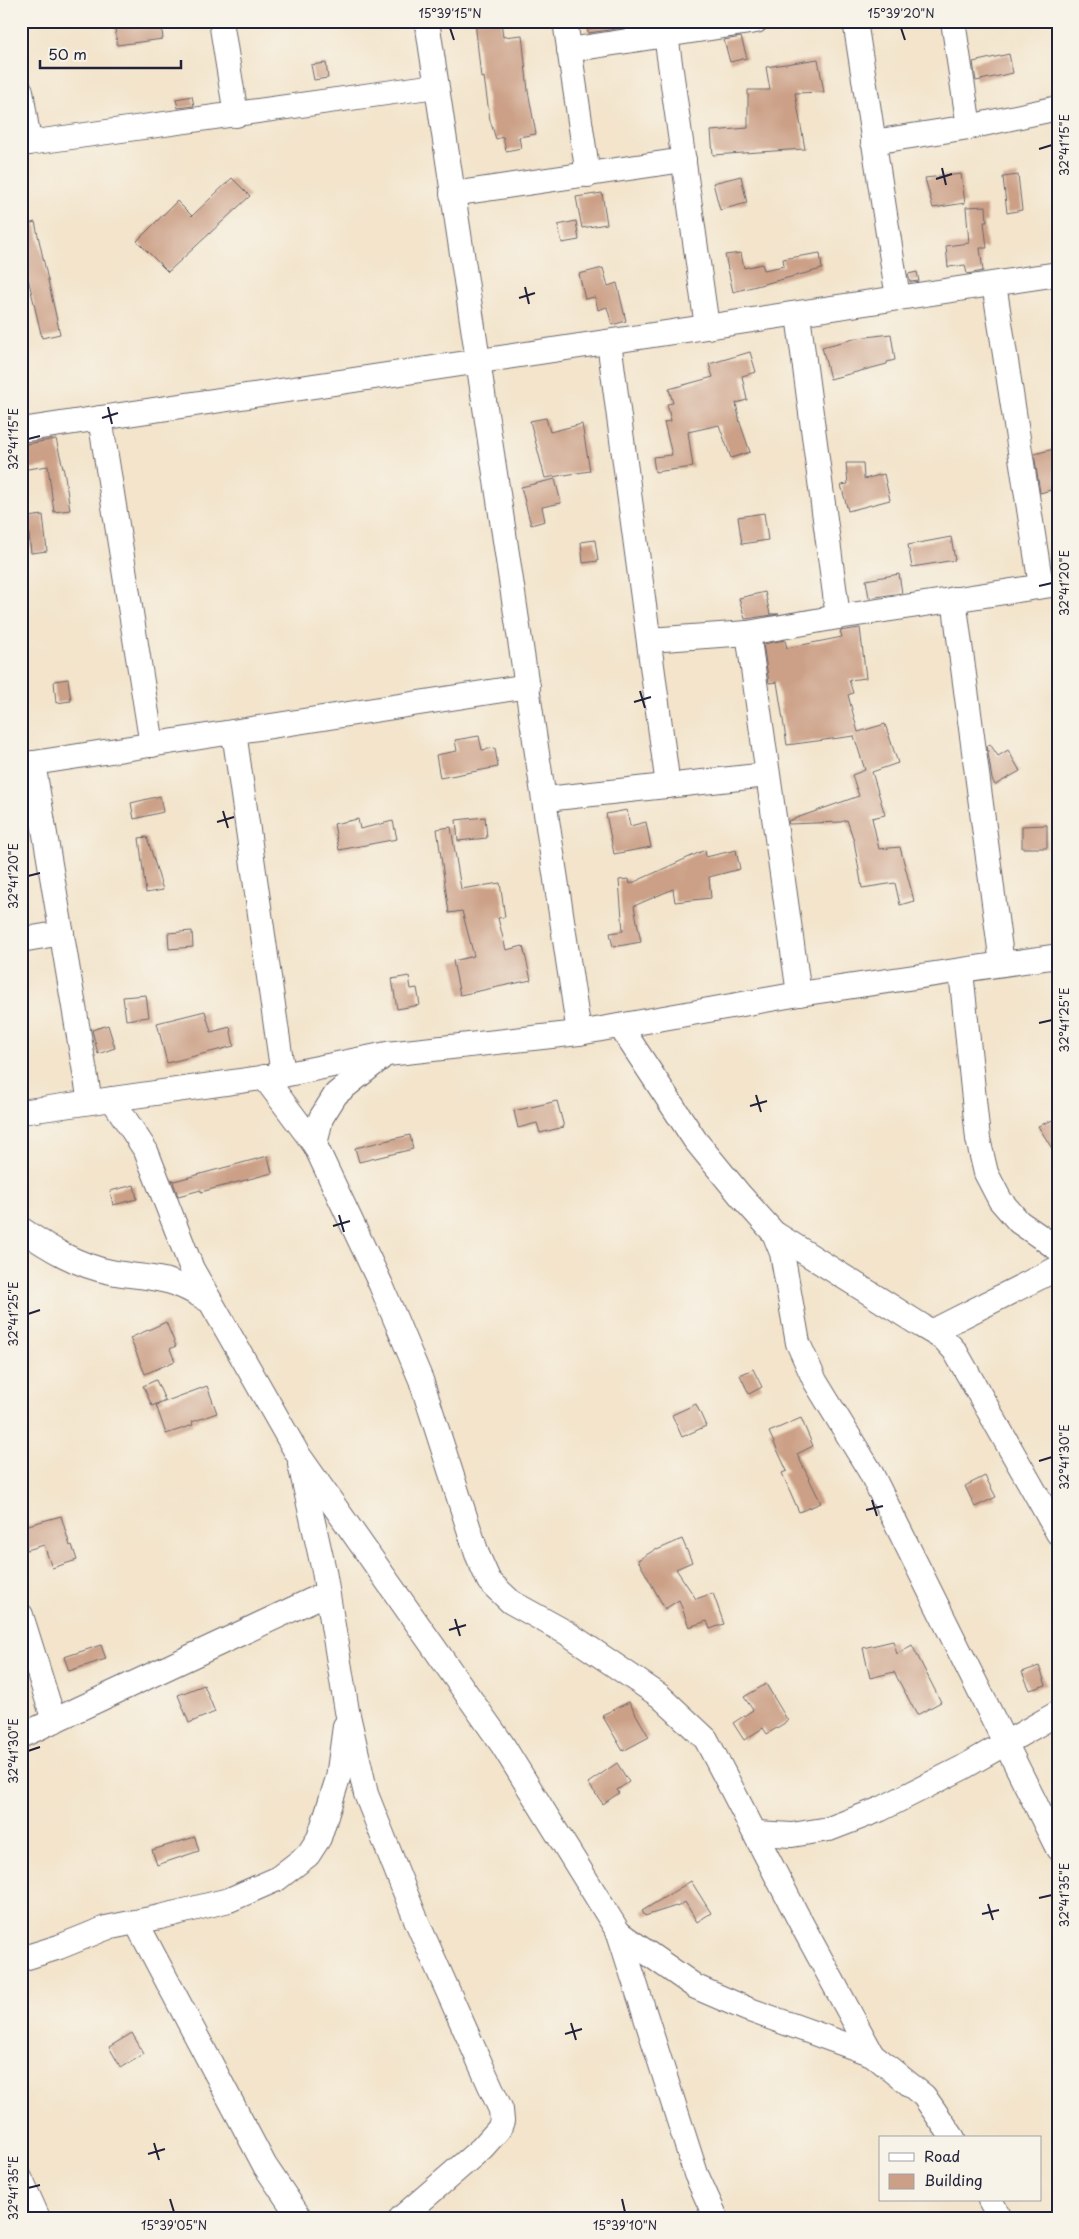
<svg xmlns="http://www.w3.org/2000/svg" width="1079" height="2239" font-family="'Playpen Sans',sans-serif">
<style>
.building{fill:#cca087}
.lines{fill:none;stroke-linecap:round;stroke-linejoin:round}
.minor-casing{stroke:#6b666d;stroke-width:26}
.minor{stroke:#fff;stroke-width:24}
.ticks{fill:none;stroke:#22223b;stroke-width:2}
.neatline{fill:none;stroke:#22223b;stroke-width:2}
.ticks-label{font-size:12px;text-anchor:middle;fill:#22223b}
</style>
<rect width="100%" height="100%" fill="#f7f3e8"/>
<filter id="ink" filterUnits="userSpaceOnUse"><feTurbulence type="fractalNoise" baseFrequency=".02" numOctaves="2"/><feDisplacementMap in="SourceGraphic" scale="10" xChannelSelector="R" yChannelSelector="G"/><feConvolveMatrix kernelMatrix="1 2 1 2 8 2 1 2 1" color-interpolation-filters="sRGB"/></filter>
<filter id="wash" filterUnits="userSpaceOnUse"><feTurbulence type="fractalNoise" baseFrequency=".0096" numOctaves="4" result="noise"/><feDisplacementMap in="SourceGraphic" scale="20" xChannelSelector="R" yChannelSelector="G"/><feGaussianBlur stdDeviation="1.12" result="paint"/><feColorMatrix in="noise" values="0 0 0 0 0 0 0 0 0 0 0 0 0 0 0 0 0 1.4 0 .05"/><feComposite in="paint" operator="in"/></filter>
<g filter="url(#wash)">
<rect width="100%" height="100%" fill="#f3e4cb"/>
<g id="blocks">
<g class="building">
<path d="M 114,21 L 161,21 L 163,39 L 117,45 Z"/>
<path d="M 475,21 L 501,21 L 503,37 L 522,35 L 528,91 L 536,134 L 519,137 L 521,148 L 506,151 L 503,137 L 496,139 L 490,120 L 484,77 L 481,78 Z"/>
<path d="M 587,21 L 636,21 L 637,26 L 588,33 Z"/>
<path d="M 741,37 L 747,58 L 730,62 L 724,40 Z"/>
<path d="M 1009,54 L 1013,73 L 976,81 L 973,62 Z"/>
<path d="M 818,59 L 824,92 L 795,93 L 805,149 L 713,155 L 711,131 L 748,128 L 748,90 L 770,90 L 766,67 Z"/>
<path d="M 326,63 L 328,78 L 314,80 L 311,65 Z"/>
<path d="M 192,96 L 194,106 L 178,108 L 176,99 Z"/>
<path d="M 961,174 L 965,203 L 933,208 L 925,178 Z"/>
<path d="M 1018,175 L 1022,210 L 1007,213 L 1003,177 Z"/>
<path d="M 741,176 L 747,203 L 720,210 L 713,183 Z"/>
<path d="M 232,178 L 250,196 L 168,272 L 137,241 L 177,201 L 192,216 Z"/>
<path d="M 602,193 L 607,224 L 582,228 L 576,197 Z"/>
<path d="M 986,206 L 987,222 L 984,222 L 987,248 L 980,248 L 983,271 L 967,274 L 965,265 L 948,267 L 946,246 L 969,243 L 966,207 Z"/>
<path d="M 576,221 L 579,240 L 562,243 L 558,225 Z"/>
<path d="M 35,222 L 60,334 L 42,338 L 21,248 L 21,226 Z"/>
<path d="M 741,253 L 744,268 L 762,264 L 764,270 L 784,266 L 783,259 L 820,253 L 822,269 L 733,292 L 725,255 Z"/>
<path d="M 603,268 L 608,286 L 617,283 L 626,321 L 612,325 L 607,307 L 598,310 L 595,297 L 585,299 L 579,274 Z"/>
<path d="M 917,272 L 919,281 L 910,282 L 908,274 Z"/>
<path d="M 891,334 L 895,360 L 887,362 L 887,364 L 830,379 L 822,347 L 858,338 Z"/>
<path d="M 750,352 L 756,372 L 742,376 L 747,400 L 736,403 L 740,423 L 750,452 L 731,458 L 719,425 L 688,432 L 693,467 L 655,472 L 653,457 L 672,455 L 664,422 L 671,421 L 667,404 L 673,403 L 669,389 L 713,377 L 709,364 Z"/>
<path d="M 546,418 L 550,432 L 582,424 L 590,471 L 545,478 L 530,421 Z"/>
<path d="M 56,439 L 65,476 L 70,510 L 54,512 L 48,466 L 21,470 L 21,445 Z"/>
<path d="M 1058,448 L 1058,470 L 1054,470 L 1058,488 L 1040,493 L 1034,454 Z"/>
<path d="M 846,463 L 863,463 L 864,479 L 884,474 L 890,500 L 848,511 L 841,485 L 848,484 Z"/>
<path d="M 555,479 L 561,503 L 542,507 L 545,521 L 531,525 L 521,487 Z"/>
<path d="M 764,513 L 768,540 L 742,544 L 738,517 Z"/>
<path d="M 43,515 L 47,551 L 31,553 L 27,517 Z"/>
<path d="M 951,537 L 955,560 L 912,567 L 908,545 Z"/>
<path d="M 595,540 L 598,561 L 583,563 L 581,542 Z"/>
<path d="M 899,574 L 902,593 L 869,598 L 866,580 Z"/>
<path d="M 765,592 L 770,614 L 779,614 L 745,619 L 739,598 Z"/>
<path d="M 860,628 L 866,678 L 849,680 L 853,693 L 848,695 L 858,732 L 885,724 L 898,763 L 872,772 L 885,815 L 872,818 L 879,849 L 900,847 L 914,901 L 900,905 L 895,883 L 862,888 L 854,841 L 847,820 L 841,822 L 789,824 L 788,821 L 859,796 L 852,775 L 865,770 L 854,736 L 787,745 L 777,682 L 769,683 L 763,644 L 785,640 L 787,648 L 842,637 L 840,631 Z"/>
<path d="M 68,679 L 71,701 L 56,703 L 54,681 Z"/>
<path d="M 479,736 L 482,750 L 495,748 L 498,767 L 440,778 L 436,755 L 457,751 L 455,740 Z"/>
<path d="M 990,744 L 998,756 L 1008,750 L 1020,771 L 995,785 L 992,779 L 987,746 Z"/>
<path d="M 160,796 L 163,812 L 134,819 L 131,803 Z"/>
<path d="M 627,810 L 630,826 L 646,822 L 651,847 L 614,854 L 606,814 Z"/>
<path d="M 485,817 L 487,838 L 458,841 L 456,820 Z"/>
<path d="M 358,819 L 360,829 L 393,821 L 397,839 L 339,850 L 334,824 Z"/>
<path d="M 1047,825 L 1047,848 L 1022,848 L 1022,826 Z"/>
<path d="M 451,827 L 461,889 L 500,883 L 505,917 L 498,918 L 506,950 L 523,946 L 531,980 L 460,995 L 453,961 L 474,956 L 462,911 L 449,913 L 437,829 Z"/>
<path d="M 147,837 L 163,890 L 146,893 L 139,838 Z"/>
<path d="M 705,850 L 706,857 L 736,850 L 740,869 L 709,877 L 711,898 L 675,902 L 673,889 L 634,906 L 641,942 L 613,947 L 610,933 L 623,931 L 619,880 L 629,879 L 630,884 Z"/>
<path d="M 192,931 L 193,947 L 169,949 L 168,933 Z"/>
<path d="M 409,976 L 411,989 L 417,988 L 420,1005 L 397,1009 L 392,979 Z"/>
<path d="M 146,995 L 149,1017 L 126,1020 L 123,997 Z"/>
<path d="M 205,1011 L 211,1032 L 230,1027 L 234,1046 L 167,1063 L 157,1023 Z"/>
<path d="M 108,1025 L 115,1048 L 98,1054 L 92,1030 Z"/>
<path d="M 557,1101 L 564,1127 L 540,1133 L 537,1123 L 518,1128 L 514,1111 Z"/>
<path d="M 1058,1118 L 1058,1158 L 1038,1126 Z"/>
<path d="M 410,1135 L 413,1149 L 359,1162 L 355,1148 Z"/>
<path d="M 268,1156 L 272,1173 L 201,1192 L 201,1190 L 178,1196 L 172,1179 L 174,1181 Z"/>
<path d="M 134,1185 L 137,1199 L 113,1205 L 110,1191 Z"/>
<path d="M 166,1322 L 176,1346 L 170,1349 L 175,1361 L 145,1374 L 130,1338 Z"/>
<path d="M 753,1369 L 762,1387 L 749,1394 L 740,1375 Z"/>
<path d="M 156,1380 L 165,1400 L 152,1406 L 143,1386 Z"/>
<path d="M 207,1386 L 217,1413 L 192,1422 L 193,1425 L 166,1434 L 156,1405 Z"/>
<path d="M 696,1404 L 706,1426 L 682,1437 L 672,1415 Z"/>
<path d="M 801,1418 L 813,1446 L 797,1454 L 821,1503 L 799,1512 L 782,1473 L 787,1471 L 769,1432 Z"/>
<path d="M 985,1476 L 996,1497 L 975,1507 L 965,1486 Z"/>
<path d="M 61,1516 L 70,1546 L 72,1545 L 77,1560 L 52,1568 L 44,1545 L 27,1550 L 21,1527 Z"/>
<path d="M 682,1539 L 692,1562 L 676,1569 L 696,1599 L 713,1593 L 724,1624 L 710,1629 L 707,1621 L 689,1627 L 679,1600 L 665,1609 L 638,1560 L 656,1549 L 657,1550 Z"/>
<path d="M 893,1641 L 897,1654 L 912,1645 L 941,1702 L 917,1715 L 894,1672 L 870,1678 L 863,1648 Z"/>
<path d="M 101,1645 L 106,1659 L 69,1671 L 64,1657 Z"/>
<path d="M 1039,1666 L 1046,1685 L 1030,1690 L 1022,1672 Z"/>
<path d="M 766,1684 L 788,1721 L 767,1734 L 763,1728 L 744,1740 L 733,1723 L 753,1710 L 744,1697 Z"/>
<path d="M 204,1685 L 215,1712 L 189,1723 L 178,1695 Z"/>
<path d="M 629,1702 L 649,1737 L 623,1751 L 602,1715 Z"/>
<path d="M 617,1763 L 629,1782 L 617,1790 L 619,1793 L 603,1804 L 588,1783 Z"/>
<path d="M 195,1837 L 199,1851 L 157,1865 L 152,1850 Z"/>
<path d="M 691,1881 L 711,1913 L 697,1922 L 685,1902 L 677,1907 L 676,1906 L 645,1916 L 642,1911 Z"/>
<path d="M 132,2033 L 144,2054 L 121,2068 L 109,2047 Z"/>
</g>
</g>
</g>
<g filter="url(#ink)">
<use href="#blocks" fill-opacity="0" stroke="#6b666d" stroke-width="1"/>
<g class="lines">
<defs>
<g id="minor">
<path d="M 221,21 L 236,115"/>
<path d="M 427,21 C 475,359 531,695 579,1033"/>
<path d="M 565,21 L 588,175"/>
<path d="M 855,21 L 898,298"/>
<path d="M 953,21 L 969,127"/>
<path d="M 666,35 L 707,327"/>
<path d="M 569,50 L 756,21"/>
<path d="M 21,91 L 29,143"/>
<path d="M 873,142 L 969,127 L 1058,108"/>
<path d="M 21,144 L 436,86"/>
<path d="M 452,194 L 684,160"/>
<path d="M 994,284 L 1041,586"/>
<path d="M 798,315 L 838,617"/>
<path d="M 609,342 L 668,786"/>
<path d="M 100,418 L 152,745"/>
<path d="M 21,430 L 1058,274"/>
<path d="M 954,599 L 1002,964"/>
<path d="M 748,633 L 799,994"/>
<path d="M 649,640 L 748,633 L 838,617 L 1058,584"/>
<path d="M 234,732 L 283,1075"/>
<path d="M 33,763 L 90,1102"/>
<path d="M 21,765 L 528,686"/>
<path d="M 546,799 L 767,775"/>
<path d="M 21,940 L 62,933"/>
<path d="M 961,971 L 978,1139 L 986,1173 L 1000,1200 L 1019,1222 L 1058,1249"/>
<path d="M 620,1026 L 695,1140 L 740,1195 L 774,1233 L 922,1326 L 944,1339 L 955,1351 L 1058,1533"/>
<path d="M 264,1077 L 315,1145 L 381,1285 L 421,1380 L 477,1554 L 489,1581 L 511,1602 L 567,1633 L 660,1696 L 706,1739 L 801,1923 L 872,2054"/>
<path d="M 112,1099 L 146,1151 L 192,1269 L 297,1453 L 502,1744 L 619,1933 L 696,2174 L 716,2218"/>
<path d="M 21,1112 L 283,1075 L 387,1054 L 579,1033 L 799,994 L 1058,956"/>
<path d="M 315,1145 L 321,1118 L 336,1094 L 381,1058"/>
<path d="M 21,1229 C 49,1248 78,1266 111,1272 C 134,1277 158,1276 179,1285 C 190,1289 200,1296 210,1301"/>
<path d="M 774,1233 L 782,1253 L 798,1343 L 815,1381 L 870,1471 L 1058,1849"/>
<path d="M 933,1331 L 1058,1268"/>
<path d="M 300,1464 L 324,1571 L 347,1711 L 366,1794 L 417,1922 L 501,2110 L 502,2121 L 499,2129 L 482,2148 L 401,2218"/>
<path d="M 21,1615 L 54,1721"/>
<path d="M 21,1736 L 327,1593"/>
<path d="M 756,1833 L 792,1835 L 829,1829 L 881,1809 L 962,1768 L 1058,1713"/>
<path d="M 136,1922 L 265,2166 L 300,2218"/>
<path d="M 619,1933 L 696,1987 L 747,2009 L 872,2054 L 924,2096 L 953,2138"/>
<path d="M 21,1959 L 59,1947 L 106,1928 L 160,1917 L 229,1900 L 277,1879 L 308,1855 L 319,1838 L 338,1778 L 345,1726"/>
<path d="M 21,2180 L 38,2218"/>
<path d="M 990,2200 L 1000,2218"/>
</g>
</defs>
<use href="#minor" class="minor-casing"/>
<use href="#minor" class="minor"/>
</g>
</g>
<path class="ticks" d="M 450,28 L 454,40M 901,28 L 905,40M 1039,149 L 1052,145M 942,168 L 946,185M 936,179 L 952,174M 525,287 L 529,304M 519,298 L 535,293M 108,407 L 112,424M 102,418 L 118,413M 28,439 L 40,436M 1039,586 L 1052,583M 640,691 L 645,708M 634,702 L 651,697M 223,811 L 228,828M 217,822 L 234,817M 28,876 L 40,873M 1039,1023 L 1052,1020M 756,1095 L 761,1112M 750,1106 L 767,1101M 339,1215 L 344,1232M 333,1226 L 350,1221M 28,1314 L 40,1310M 1039,1461 L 1052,1457M 872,1500 L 877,1516M 866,1510 L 883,1506M 455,1619 L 460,1636M 449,1630 L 466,1625M 28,1751 L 40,1747M 1039,1898 L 1052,1895M 988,1904 L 993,1920M 982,1914 L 999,1910M 571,2023 L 576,2040M 565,2034 L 582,2029M 154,2143 L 159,2160M 148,2154 L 165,2149M 28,2188 L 40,2185M 170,2199 L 174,2212M 622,2199 L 625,2212"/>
<rect width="1079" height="2239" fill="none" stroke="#f7f3e8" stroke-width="55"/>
<rect x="879" y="2136" width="162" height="65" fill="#f7f3e8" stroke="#a29fa3"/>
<rect x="889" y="2153" width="25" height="8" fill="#ffffff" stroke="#a29fa3"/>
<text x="924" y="2162" font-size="15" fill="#22223b">Road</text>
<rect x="889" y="2174" width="25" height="15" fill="#cca087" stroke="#a29fa3"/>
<text x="924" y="2186" font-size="15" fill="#22223b">Building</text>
<path d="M40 60v8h141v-8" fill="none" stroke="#22223b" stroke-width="2.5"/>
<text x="48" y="60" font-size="15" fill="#22223b" stroke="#f7f3e8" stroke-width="4" paint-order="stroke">50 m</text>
<rect x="28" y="28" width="1024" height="2184" class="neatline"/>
<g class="ticks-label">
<text x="450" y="18">15°39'15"N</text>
<text x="901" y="18">15°39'20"N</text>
<text transform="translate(1065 145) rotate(-90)" y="4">32°41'15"E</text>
<text transform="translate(14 439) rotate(-90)" y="4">32°41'15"E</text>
<text transform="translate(1065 583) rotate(-90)" y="4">32°41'20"E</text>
<text transform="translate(14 876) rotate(-90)" y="4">32°41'20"E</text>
<text transform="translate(1065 1020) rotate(-90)" y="4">32°41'25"E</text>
<text transform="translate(14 1314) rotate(-90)" y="4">32°41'25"E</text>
<text transform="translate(1065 1457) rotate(-90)" y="4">32°41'30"E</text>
<text transform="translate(14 1751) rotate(-90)" y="4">32°41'30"E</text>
<text transform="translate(1065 1895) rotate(-90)" y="4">32°41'35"E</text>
<text transform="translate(14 2188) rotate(-90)" y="4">32°41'35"E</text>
<text x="174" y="2230">15°39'05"N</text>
<text x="625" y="2230">15°39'10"N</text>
</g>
</svg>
